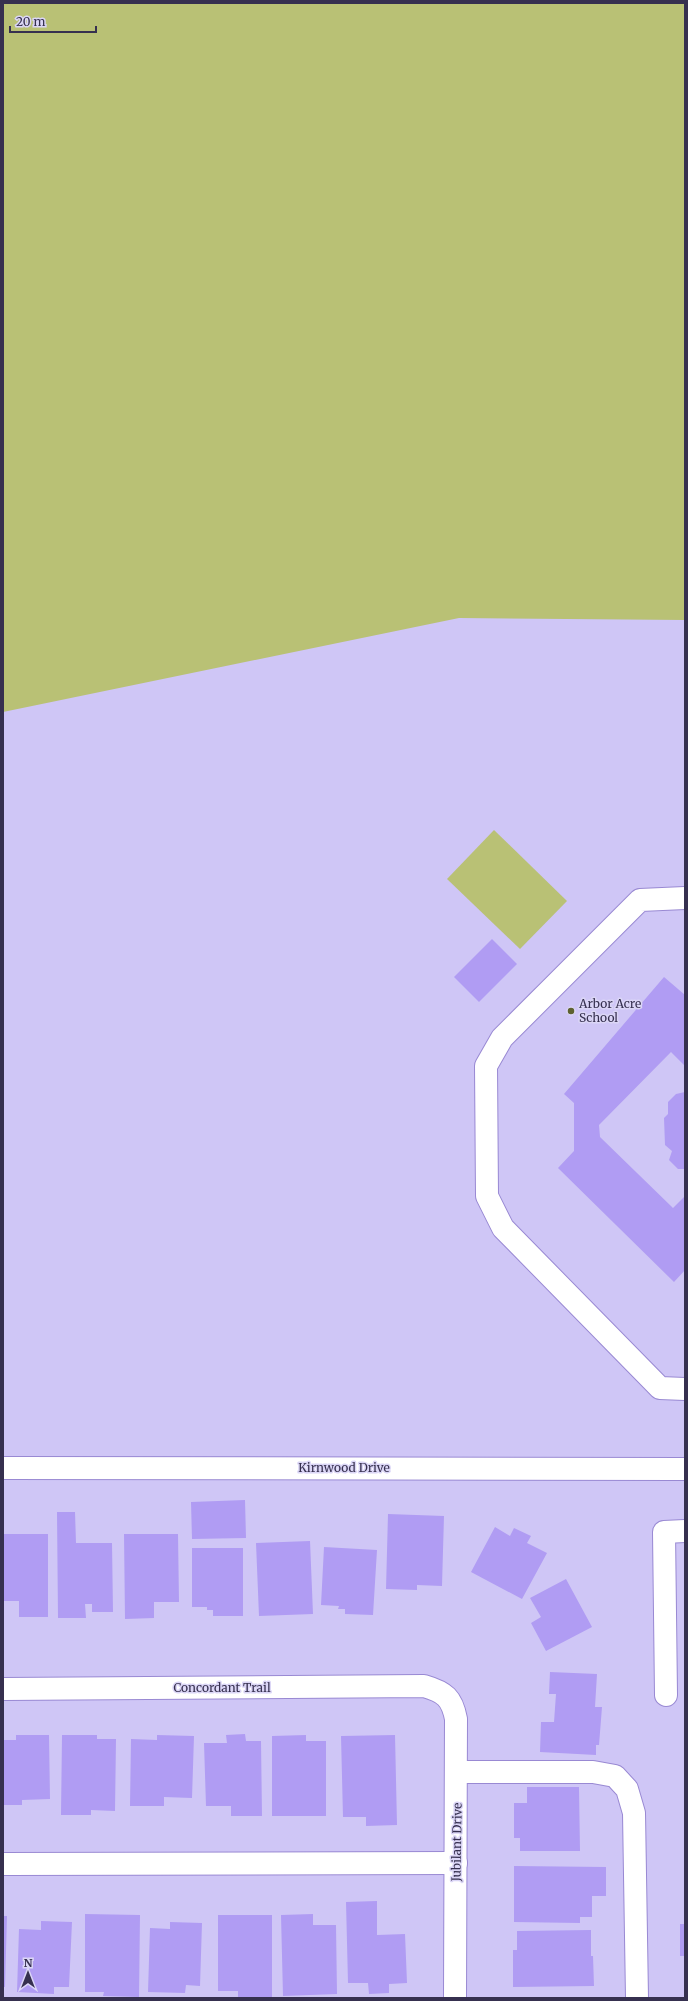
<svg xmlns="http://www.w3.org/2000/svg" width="688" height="2001" font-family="Merriweather,serif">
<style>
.green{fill:#b9c175}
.building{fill:#b09cf3}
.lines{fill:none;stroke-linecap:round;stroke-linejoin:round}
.minor-casing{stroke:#9989d3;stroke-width:24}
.minor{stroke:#fff;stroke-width:22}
.poi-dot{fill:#5d612f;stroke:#dbd6f6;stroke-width:1.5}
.labels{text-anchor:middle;stroke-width:3;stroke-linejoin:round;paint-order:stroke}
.poi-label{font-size:12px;fill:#36304f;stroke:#dbd6f6;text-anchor:start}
.street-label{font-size:12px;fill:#36304f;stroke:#dbd6f6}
</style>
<rect width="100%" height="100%" fill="#cfc6f6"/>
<g class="green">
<path d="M 3,3 L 685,3 L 685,620 L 459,618 L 3,712 Z"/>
<path d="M 494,830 L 567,901 L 520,949 L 447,879 Z"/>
</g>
<g class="building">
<path d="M 492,939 L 517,964 L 479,1002 L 454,977 Z"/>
<path d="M 664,977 L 685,995 L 685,1066 L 671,1052 L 599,1125 L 600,1137 L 673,1208 L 685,1196 L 685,1270 L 674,1282 L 558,1168 L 574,1151 L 574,1103 L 564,1094 Z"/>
<path d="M 685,1092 L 685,1169 L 678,1169 L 669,1160 L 672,1151 L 665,1145 L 664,1118 L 668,1114 L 668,1102 L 676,1094 Z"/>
<path d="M 245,1500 L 246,1538 L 192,1539 L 191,1502 Z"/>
<path d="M 57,1512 L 75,1512 L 76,1543 L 112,1543 L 113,1612 L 92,1612 L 92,1604 L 85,1604 L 86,1618 L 58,1618 Z"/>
<path d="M 388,1514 L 444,1516 L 442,1586 L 417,1585 L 417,1590 L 386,1589 Z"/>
<path d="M 495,1527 L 510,1536 L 514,1528 L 531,1536 L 527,1543 L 547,1553 L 522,1599 L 471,1572 Z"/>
<path d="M 3,1534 L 48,1534 L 48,1617 L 19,1617 L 19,1601 L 3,1601 Z"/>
<path d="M 124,1534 L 178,1534 L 179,1602 L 154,1602 L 154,1618 L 125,1619 Z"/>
<path d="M 310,1541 L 313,1614 L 259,1616 L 256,1543 Z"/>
<path d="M 324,1547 L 377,1550 L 373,1615 L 345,1614 L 345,1609 L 338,1609 L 339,1606 L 321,1605 Z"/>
<path d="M 192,1548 L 243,1548 L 243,1616 L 213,1616 L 213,1610 L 207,1610 L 207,1607 L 192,1607 Z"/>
<path d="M 566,1579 L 592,1627 L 546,1651 L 531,1623 L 541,1617 L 530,1598 Z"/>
<path d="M 550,1672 L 597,1674 L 595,1707 L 602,1707 L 599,1745 L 596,1745 L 596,1755 L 540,1752 L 541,1722 L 554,1722 L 556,1694 L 549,1694 Z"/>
<path d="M 245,1734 L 246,1741 L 261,1741 L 262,1816 L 231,1816 L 231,1806 L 206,1806 L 204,1743 L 227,1743 L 226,1735 Z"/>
<path d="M 16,1735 L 49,1735 L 50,1799 L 22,1800 L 22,1805 L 3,1805 L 3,1740 L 16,1740 Z"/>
<path d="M 62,1735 L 97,1735 L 97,1739 L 116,1739 L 115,1811 L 91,1810 L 91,1815 L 61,1815 Z"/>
<path d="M 157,1735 L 194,1736 L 192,1798 L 164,1797 L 164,1806 L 130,1806 L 131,1739 L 157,1740 Z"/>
<path d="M 306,1735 L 306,1741 L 326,1741 L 326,1816 L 272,1816 L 272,1736 Z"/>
<path d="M 395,1735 L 397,1825 L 366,1826 L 366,1817 L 343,1817 L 341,1736 Z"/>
<path d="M 527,1787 L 579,1787 L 580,1851 L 520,1851 L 520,1838 L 514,1838 L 514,1803 L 527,1803 Z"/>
<path d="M 514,1866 L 606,1867 L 606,1896 L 592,1896 L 592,1917 L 580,1917 L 580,1923 L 514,1922 Z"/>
<path d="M 377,1901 L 377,1935 L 405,1934 L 407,1983 L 389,1984 L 389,1993 L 369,1994 L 368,1983 L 348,1983 L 346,1902 Z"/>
<path d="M 85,1914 L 140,1915 L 139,1997 L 103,1996 L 104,1992 L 85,1992 Z"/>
<path d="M 313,1914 L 313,1925 L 336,1925 L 337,1994 L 283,1996 L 281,1915 Z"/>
<path d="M 218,1915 L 272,1915 L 272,1997 L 238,1997 L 238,1991 L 218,1991 Z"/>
<path d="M 3,1916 L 7,1916 L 5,1987 L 3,1987 Z"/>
<path d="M 41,1921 L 72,1922 L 69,1987 L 54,1987 L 54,1994 L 17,1992 L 19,1929 L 41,1930 Z"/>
<path d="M 170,1922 L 202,1923 L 200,1986 L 186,1985 L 185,1993 L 148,1992 L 150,1928 L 170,1929 Z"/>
<rect x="680" y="1924" width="5" height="32"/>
<path d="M 591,1930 L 591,1956 L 593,1956 L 594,1986 L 513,1987 L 513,1950 L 517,1950 L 517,1931 Z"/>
</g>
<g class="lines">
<defs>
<g id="minor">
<path d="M 685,898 L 640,900 L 502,1038 L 486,1066 L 487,1196 L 503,1228 L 660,1388 L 685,1389"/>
<path d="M 3,1468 L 685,1469"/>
<path d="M 3,1689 L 424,1686 C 445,1692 452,1698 456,1719 L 455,1998"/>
<path d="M 666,1695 L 664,1532 L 685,1531"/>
<path d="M 457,1772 L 593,1772 L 615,1776 L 627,1789 L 634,1813 L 637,1998"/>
<path d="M 3,1864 L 456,1863"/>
</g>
</defs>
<use href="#minor" class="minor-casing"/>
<use href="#minor" class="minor"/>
</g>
<circle class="poi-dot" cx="571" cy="1011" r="4"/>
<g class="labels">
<g class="poi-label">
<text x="579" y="1008">Arbor Acre<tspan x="579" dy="14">School</tspan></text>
</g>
<g class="street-label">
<text x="344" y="1472">Kirnwood Drive</text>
<text x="222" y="1692">Concordant Trail</text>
<text transform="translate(457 1842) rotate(-89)" y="4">Jubilant Drive</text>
</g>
</g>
<rect width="688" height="2001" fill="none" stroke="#36304f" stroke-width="8"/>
<g transform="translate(28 1973)" stroke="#dbd6f6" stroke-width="3" paint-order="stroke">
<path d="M0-3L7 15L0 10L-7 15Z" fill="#36304f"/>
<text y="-6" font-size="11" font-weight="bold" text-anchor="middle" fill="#36304f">N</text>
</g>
<path d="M10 26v6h86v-6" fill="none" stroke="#36304f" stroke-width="2"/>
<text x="16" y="26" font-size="12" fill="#36304f" stroke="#dbd6f6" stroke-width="3" paint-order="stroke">20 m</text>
</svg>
